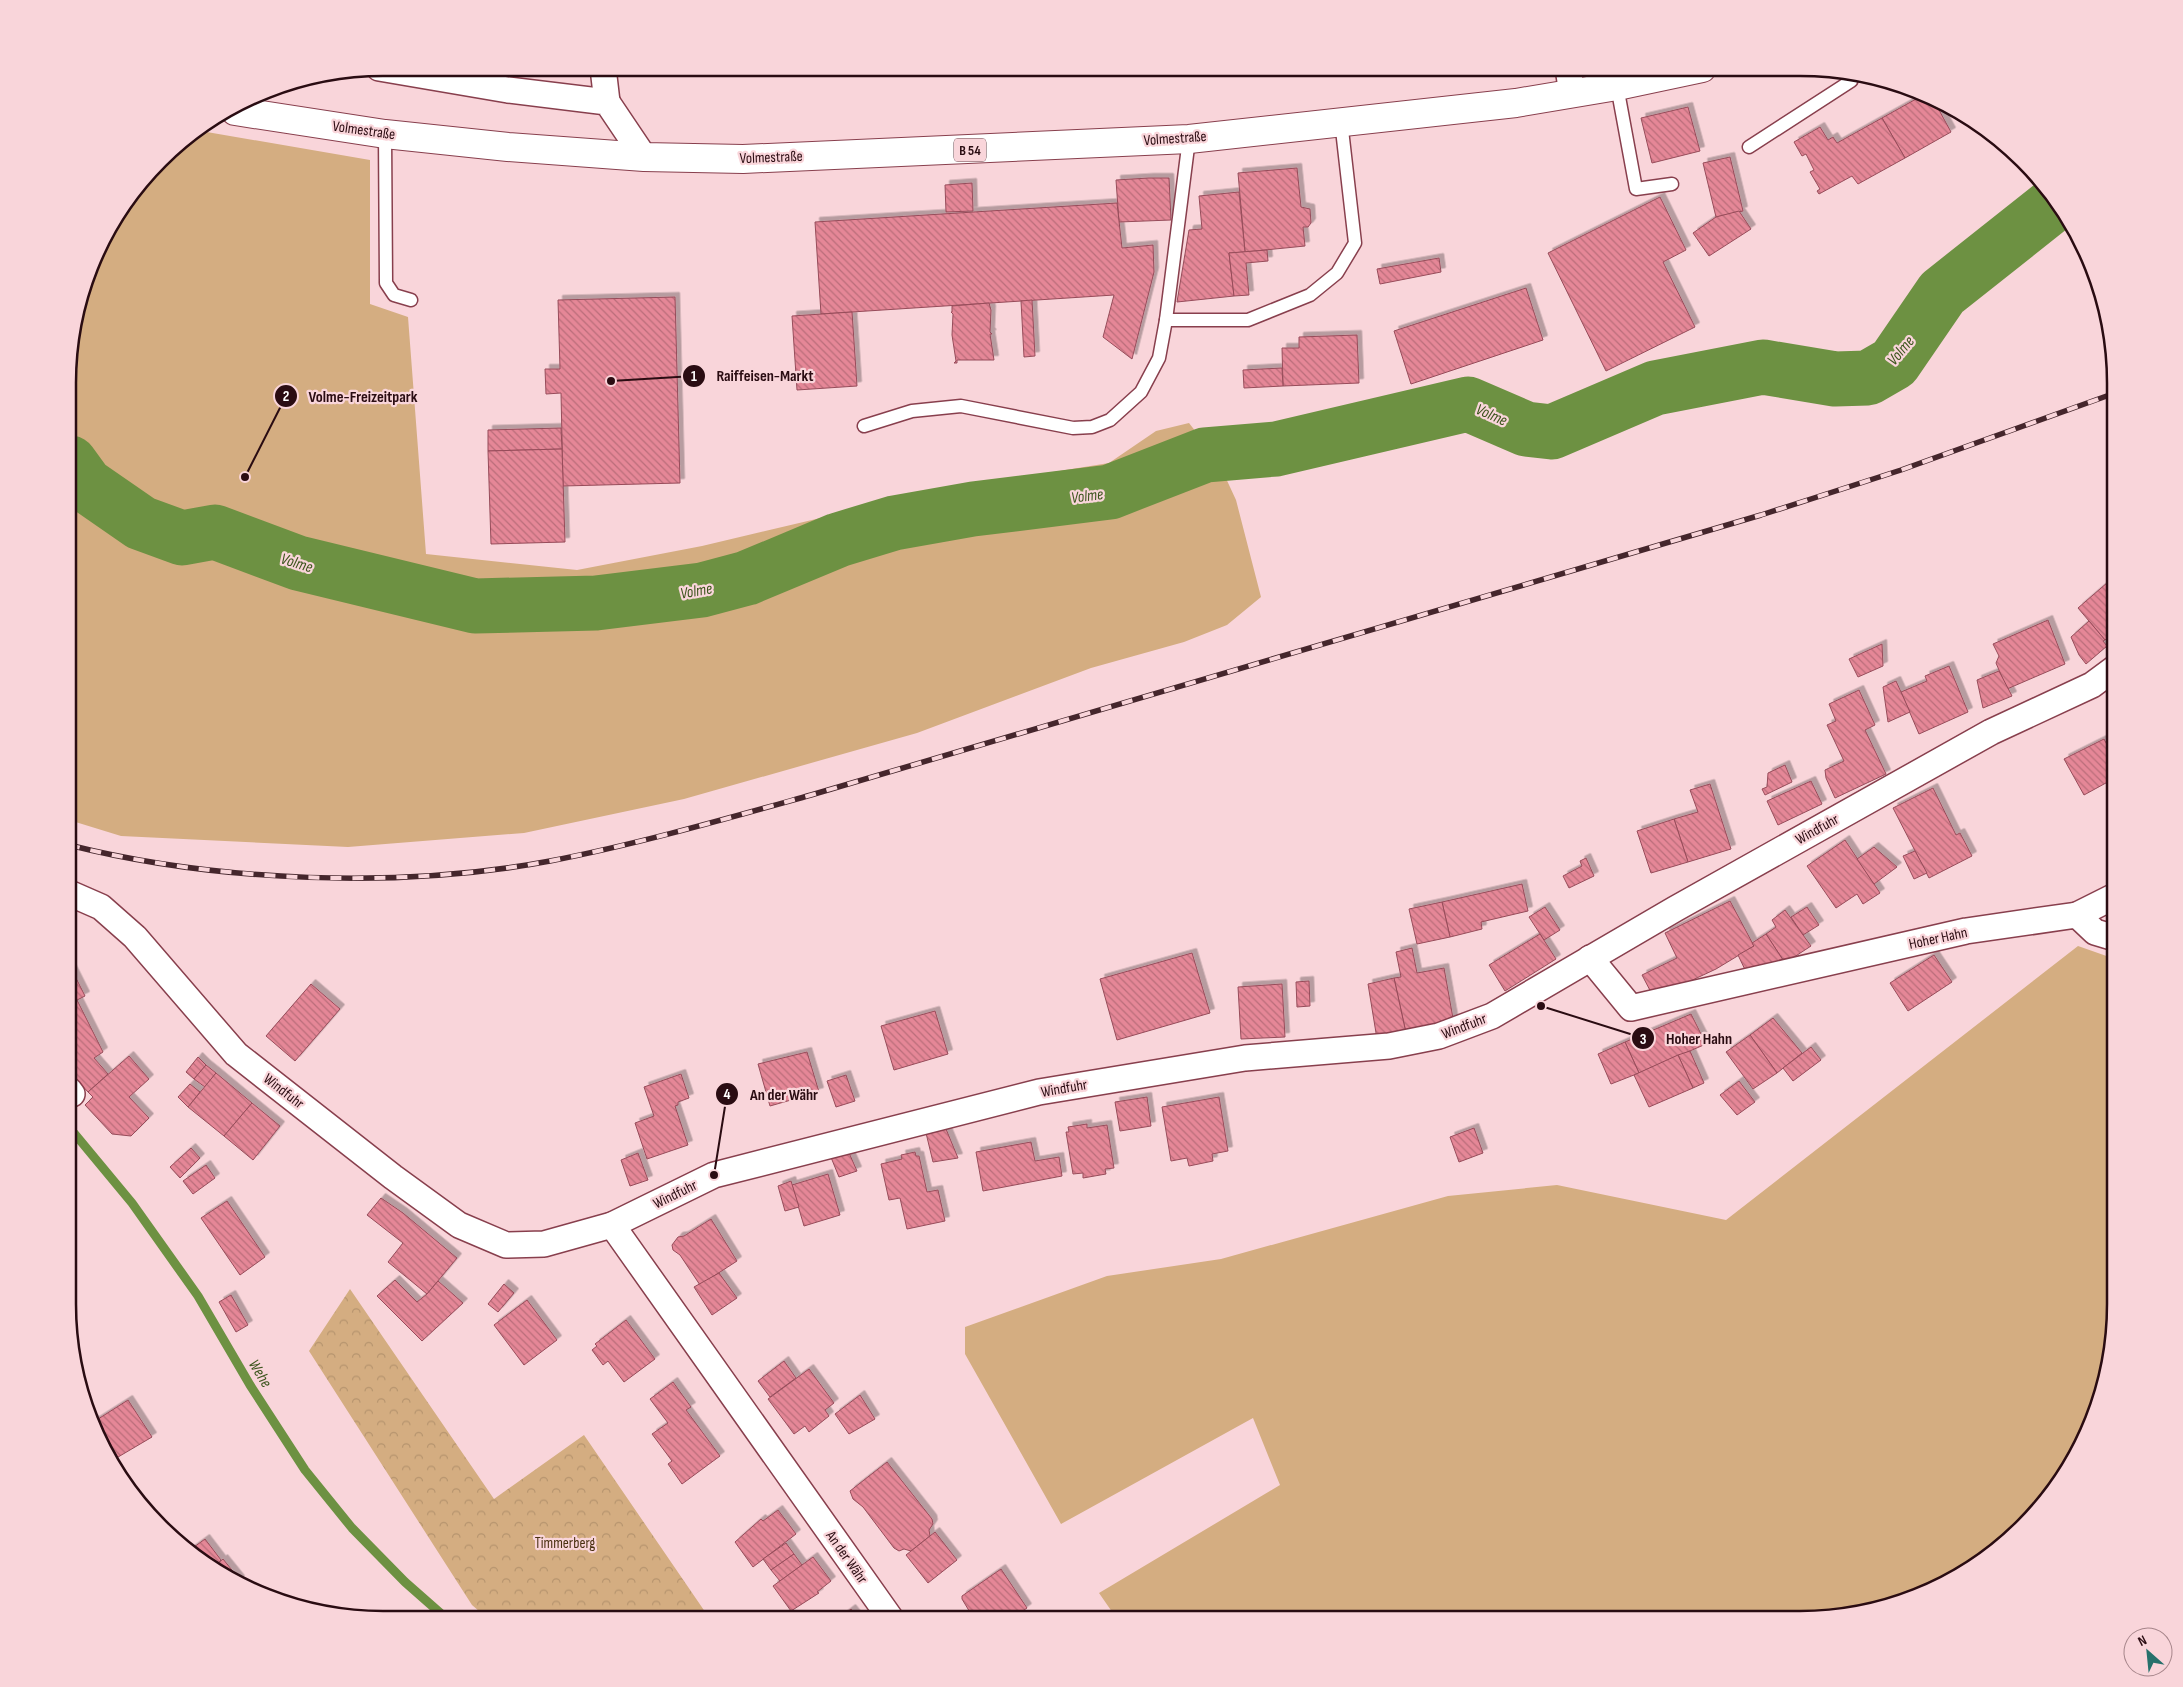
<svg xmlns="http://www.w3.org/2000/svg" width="2183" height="1687" font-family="'Sofia Sans Condensed',sans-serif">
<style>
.green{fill:#d4ad81}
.forest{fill:url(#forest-crowns)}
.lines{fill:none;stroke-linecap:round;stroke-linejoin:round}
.stream{stroke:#6d9142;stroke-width:9}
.river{stroke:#6d9142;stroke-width:55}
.building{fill:url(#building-back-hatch);stroke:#974c5a;filter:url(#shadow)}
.service-casing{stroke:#883f4d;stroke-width:15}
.minor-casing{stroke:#883f4d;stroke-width:28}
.primary-casing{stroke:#883f4d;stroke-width:30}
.service{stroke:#fff;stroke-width:12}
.minor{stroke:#fff;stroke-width:25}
.primary{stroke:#fff;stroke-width:28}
.rail-casing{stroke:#45262c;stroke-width:5.5}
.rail{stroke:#f9d5da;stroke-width:4;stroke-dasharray:11;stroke-linecap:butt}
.labels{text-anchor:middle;stroke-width:4.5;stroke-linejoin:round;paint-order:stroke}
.shield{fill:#f9d5da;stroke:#68484e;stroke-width:1}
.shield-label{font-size:14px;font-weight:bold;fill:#2a0c12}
.street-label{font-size:15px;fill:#2a0c12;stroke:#f9d5da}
.park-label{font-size:15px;fill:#482f0f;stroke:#f9d5da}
.water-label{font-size:16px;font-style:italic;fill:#3c551d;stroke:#f9d5da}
.rim{fill:none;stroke:#2a0c12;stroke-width:2.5}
.leader{fill:none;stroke:#2a0c12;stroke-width:2}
.callout-dot{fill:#2a0c12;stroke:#f9d5da;stroke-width:2}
.mark-label{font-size:15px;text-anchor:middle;font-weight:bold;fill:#fff}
.callout-label{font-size:16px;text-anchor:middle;font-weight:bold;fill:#2a0c12;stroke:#f9d5da;stroke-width:4.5;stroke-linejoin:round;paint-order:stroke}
</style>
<defs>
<pattern id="forest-crowns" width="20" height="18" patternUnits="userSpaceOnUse" patternTransform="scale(1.25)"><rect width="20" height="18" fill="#d4ad81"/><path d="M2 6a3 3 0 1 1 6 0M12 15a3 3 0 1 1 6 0" fill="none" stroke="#b6946e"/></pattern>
<pattern id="building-back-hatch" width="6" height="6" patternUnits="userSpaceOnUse" patternTransform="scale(1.25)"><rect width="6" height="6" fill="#e58797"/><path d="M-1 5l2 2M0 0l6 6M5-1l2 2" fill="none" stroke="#ba6d7a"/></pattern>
<filter id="shadow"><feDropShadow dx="4.5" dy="-4.5" stdDeviation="0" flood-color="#0004"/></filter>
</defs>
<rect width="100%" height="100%" fill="#f9d5da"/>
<g class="green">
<path d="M 201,131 L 370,160 L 370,304 L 408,317 L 426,554 L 577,570 L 702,546 L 935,491 L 1109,463 L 1156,431 L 1189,423 L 1217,459 L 1236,500 L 1261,597 L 1227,625 L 1184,642 L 1091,668 L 917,733 L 684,799 L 524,833 L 348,847 L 121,836 L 69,820 L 70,342 L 110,226 L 175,146 Z"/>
<path d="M 2078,946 L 2115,959 L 2115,1325 L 2091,1425 L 2037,1512 L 1939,1587 L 1862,1613 L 1800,1619 L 1117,1619 L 1099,1593 L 1280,1485 L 1253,1418 L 1061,1524 L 965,1354 L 965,1327 L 1107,1276 L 1221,1259 L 1448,1196 L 1557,1185 L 1726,1220 Z"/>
</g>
<path class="forest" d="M 350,1289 L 494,1499 L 584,1435 L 710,1619 L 488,1619 L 472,1605 L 309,1351 Z"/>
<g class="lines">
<path class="stream" d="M 69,1127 L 132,1203 L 198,1296 L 250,1385 L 305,1470 L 352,1528 L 405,1582 L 447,1619"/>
<path class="river" d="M 70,463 L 86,485 L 141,523 L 182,538 L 215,532 L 298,563 L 475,606 L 596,603 L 702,590 L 747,578 L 838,540 L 894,523 L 973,509 L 1110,492 L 1205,455 L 1276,449 L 1468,404 L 1526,429 L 1552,432 L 1655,388 L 1763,367 L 1835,379 L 1868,378 L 1894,363 L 1942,293 L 2053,205"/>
</g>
<g class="building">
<path d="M 468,68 L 488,68 L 484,70 Z"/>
<path d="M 488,68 L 504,68 L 503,74 L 484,70 Z"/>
<path d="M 1925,94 L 1933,99 L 1951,132 L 1905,158 L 1882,118 Z"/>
<path d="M 1688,107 L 1700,151 L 1652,163 L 1641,118 Z"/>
<path d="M 1882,118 L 1905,158 L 1858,184 L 1852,176 L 1819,194 L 1817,191 L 1820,189 L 1810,172 L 1814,170 L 1806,154 L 1802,156 L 1794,142 L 1820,127 L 1828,140 L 1833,137 L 1837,143 Z"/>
<path d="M 1730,157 L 1743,211 L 1716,217 L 1703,163 Z"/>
<path d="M 1297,168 L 1301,207 L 1310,209 L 1311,223 L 1308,227 L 1303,227 L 1305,246 L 1245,252 L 1238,173 Z"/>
<path d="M 1149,178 L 1169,178 L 1171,220 L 1119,222 L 1116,180 Z"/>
<path d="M 972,183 L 973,211 L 946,212 L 945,185 Z"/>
<path d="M 1239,192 L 1245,252 L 1229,253 L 1234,296 L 1177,302 L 1189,230 L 1202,229 L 1199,196 Z"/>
<path d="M 1660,197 L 1686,250 L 1663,262 L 1695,327 L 1606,371 L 1548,253 Z"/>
<path d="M 1117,203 L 1122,248 L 1153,245 L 1154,272 L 1132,359 L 1103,337 L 1114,295 L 821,314 L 815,222 Z"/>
<path d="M 1739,211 L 1751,229 L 1709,256 L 1693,233 L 1716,217 Z"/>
<path d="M 1267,250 L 1268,261 L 1246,263 L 1249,295 L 1234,296 L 1229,253 Z"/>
<path d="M 1439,258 L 1441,272 L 1380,284 L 1377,269 Z"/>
<path d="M 1526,288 L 1543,340 L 1411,384 L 1394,331 Z"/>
<path d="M 675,297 L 680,483 L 563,486 L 561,393 L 546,394 L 545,369 L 560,369 L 558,300 Z"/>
<path d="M 1032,300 L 1035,356 L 1024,357 L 1021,301 Z"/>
<path d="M 989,303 L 991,310 L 990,332 L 992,334 L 990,334 L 994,360 L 957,360 L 957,363 L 954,363 L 956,361 L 952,335 L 953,314 L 951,312 L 952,312 L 952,306 Z"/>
<path d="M 852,312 L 857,386 L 797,390 L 792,316 Z"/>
<path d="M 1357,335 L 1359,383 L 1283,386 L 1282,348 L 1299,348 L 1299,337 Z"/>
<path d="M 1282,368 L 1283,386 L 1244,388 L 1243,370 Z"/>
<path d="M 561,428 L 562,449 L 488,451 L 488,430 Z"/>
<path d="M 562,449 L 565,542 L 491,544 L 488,451 Z"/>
<path d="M 2115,576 L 2115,630 L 2105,640 L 2078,608 Z"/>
<path d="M 2048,620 L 2065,664 L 2007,689 L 1996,663 L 1999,656 L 1993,644 Z"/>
<path d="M 2089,621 L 2105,640 L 2103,641 L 2107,646 L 2086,664 L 2079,655 L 2071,637 Z"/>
<path d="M 1882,644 L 1883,666 L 1858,677 L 1849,659 Z"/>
<path d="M 1949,666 L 1968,712 L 1919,734 L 1901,692 L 1927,681 L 1925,676 Z"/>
<path d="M 1999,671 L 2012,696 L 1983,708 L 1977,680 Z"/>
<path d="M 1896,681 L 1910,712 L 1888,722 L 1883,687 Z"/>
<path d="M 1859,690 L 1875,725 L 1865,730 L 1886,774 L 1835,798 L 1826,778 L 1825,770 L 1844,761 L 1827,725 L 1836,721 L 1829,704 Z"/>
<path d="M 2104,739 L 2115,760 L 2115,778 L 2084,795 L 2064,759 Z"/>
<path d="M 1785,765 L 1792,782 L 1765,795 L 1762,789 L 1767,787 L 1768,773 Z"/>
<path d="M 1811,781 L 1822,804 L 1778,825 L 1767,801 Z"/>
<path d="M 1710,784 L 1731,849 L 1688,862 L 1674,819 L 1698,812 L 1690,790 Z"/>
<path d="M 1933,788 L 1956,835 L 1960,833 L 1972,856 L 1929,878 L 1893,808 Z"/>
<path d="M 1674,819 L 1688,862 L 1651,873 L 1637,831 Z"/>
<path d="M 1845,840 L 1880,893 L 1863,904 L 1857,894 L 1836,908 L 1807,866 Z"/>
<path d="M 1874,847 L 1897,867 L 1874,884 L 1857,859 Z"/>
<path d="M 1915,851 L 1927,873 L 1914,879 L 1903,856 Z"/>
<path d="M 1586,858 L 1594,876 L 1569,888 L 1563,876 L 1582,866 L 1580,861 Z"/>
<path d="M 1522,884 L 1528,911 L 1481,922 L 1482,929 L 1450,937 L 1442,902 Z"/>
<path d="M 1730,901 L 1754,946 L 1716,969 L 1654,998 L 1642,975 L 1677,958 L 1665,933 Z"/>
<path d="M 1442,902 L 1450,937 L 1417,944 L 1409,909 Z"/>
<path d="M 1545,907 L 1560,930 L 1544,940 L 1529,917 Z"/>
<path d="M 1807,907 L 1819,925 L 1803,935 L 1791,917 Z"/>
<path d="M 1785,910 L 1811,946 L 1785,963 L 1766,934 L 1776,927 L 1772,920 Z"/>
<path d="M 1540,934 L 1556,959 L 1505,991 L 1489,965 Z"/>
<path d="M 1766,934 L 1785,963 L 1749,978 L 1738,955 L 1754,946 L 1752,943 Z"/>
<path d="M 1412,948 L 1417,973 L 1444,968 L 1454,1024 L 1406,1033 L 1394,978 L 1401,977 L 1396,952 Z"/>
<path d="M 1192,953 L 1210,1013 L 1117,1040 L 1100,979 Z"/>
<path d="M 1934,955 L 1952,982 L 1908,1011 L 1890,983 Z"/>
<path d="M 69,964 L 85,996 L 77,1000 L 103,1052 L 94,1058 L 108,1074 L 88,1092 L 69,1071 Z"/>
<path d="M 1394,978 L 1406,1033 L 1377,1039 L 1368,984 Z"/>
<path d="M 1309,981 L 1310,1006 L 1297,1007 L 1296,982 Z"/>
<path d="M 311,984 L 340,1009 L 295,1061 L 266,1036 Z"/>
<path d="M 1282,984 L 1285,1037 L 1241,1039 L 1238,987 Z"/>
<path d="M 935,1011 L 948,1054 L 894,1070 L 881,1026 Z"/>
<path d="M 1691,1014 L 1706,1044 L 1639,1073 L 1625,1042 Z"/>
<path d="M 1773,1018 L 1802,1053 L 1777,1073 L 1750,1035 Z"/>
<path d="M 1750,1035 L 1777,1073 L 1753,1089 L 1726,1052 Z"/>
<path d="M 1625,1042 L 1639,1073 L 1611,1084 L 1598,1054 Z"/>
<path d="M 1811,1047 L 1821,1060 L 1793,1081 L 1783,1068 Z"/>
<path d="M 1690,1051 L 1704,1083 L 1693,1088 L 1678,1055 Z"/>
<path d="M 807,1052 L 819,1092 L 770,1106 L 758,1064 Z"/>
<path d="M 1678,1055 L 1693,1088 L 1649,1107 L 1634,1075 Z"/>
<path d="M 129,1056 L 149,1079 L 129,1097 L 149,1118 L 131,1136 L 112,1134 L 85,1105 L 93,1097 L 88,1092 Z"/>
<path d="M 198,1057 L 206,1065 L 194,1079 L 186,1072 Z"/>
<path d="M 206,1065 L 216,1073 L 205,1087 L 194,1079 Z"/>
<path d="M 216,1073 L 252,1103 L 224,1136 L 188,1107 Z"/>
<path d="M 681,1074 L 689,1098 L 678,1102 L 678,1105 L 675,1106 L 688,1145 L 647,1159 L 635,1123 L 654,1116 L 644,1087 Z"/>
<path d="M 846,1075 L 855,1101 L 836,1107 L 827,1081 Z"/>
<path d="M 1739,1081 L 1755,1102 L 1737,1115 L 1720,1095 Z"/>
<path d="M 190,1084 L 200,1092 L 188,1107 L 178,1097 Z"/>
<path d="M 1147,1097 L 1151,1126 L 1120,1131 L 1115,1102 Z"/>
<path d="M 1219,1097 L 1228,1151 L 1212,1154 L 1213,1161 L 1189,1166 L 1187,1158 L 1171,1161 L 1162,1107 Z"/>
<path d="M 252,1103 L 280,1126 L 253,1160 L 224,1136 Z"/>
<path d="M 1087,1124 L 1087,1128 L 1107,1125 L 1114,1168 L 1105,1169 L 1106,1174 L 1083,1178 L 1083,1173 L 1073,1174 L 1066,1132 L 1069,1132 L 1068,1127 Z"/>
<path d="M 1474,1128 L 1483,1153 L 1459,1162 L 1450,1137 Z"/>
<path d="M 946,1129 L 958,1158 L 933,1162 L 926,1133 Z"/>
<path d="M 1031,1142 L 1035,1161 L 1059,1157 L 1062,1176 L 983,1191 L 976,1152 Z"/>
<path d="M 846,1146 L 857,1171 L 839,1177 L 828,1150 Z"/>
<path d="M 191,1148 L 200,1158 L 180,1178 L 170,1167 Z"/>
<path d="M 915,1152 L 916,1156 L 919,1156 L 927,1192 L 938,1190 L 945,1221 L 907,1229 L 900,1198 L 889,1200 L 881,1164 L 902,1159 L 901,1155 Z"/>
<path d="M 638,1153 L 648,1180 L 630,1186 L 621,1160 Z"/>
<path d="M 206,1165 L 215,1178 L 193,1194 L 183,1181 Z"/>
<path d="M 828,1174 L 840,1215 L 804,1226 L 792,1185 Z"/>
<path d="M 791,1181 L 799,1207 L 785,1211 L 778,1186 Z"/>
<path d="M 381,1198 L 403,1213 L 457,1258 L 427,1294 L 388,1262 L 403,1243 L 367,1215 Z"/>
<path d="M 227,1201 L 265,1257 L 240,1275 L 201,1218 Z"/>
<path d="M 711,1219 L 737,1261 L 700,1285 L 680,1255 L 673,1250 L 672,1245 L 678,1237 L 684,1236 Z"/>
<path d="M 719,1273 L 737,1298 L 712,1315 L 694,1287 Z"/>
<path d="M 395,1280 L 417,1302 L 427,1294 L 438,1281 L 463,1303 L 422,1341 L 377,1296 Z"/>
<path d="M 504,1284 L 514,1293 L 498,1312 L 488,1304 Z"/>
<path d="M 231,1295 L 248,1325 L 236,1332 L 219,1302 Z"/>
<path d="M 527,1300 L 557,1340 L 524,1365 L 494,1325 Z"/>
<path d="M 626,1320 L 655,1359 L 624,1382 L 608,1361 L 603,1365 L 592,1350 L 597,1346 L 595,1344 Z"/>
<path d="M 784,1361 L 796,1378 L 770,1397 L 758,1381 Z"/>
<path d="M 809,1369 L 834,1403 L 825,1410 L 829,1416 L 809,1432 L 805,1426 L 794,1434 L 768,1399 Z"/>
<path d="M 673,1382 L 691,1407 L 686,1410 L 720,1456 L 682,1484 L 668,1464 L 672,1461 L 652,1434 L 668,1423 L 650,1399 Z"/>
<path d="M 860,1395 L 875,1419 L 849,1434 L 835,1414 Z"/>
<path d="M 128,1400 L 152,1437 L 113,1460 L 104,1449 L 111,1445 L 95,1421 Z"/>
<path d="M 93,1419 L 111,1445 L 104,1449 L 100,1444 Z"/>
<path d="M 887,1462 L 932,1519 L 933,1524 L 929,1530 L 930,1536 L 911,1551 L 904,1549 L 899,1551 L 894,1548 L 863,1507 L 853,1499 L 850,1491 Z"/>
<path d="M 778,1510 L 796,1534 L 753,1567 L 735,1542 L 761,1519 L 763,1521 Z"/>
<path d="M 935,1532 L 957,1560 L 928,1583 L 906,1555 Z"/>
<path d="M 205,1539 L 221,1560 L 215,1566 L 190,1550 Z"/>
<path d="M 786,1543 L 794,1554 L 771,1570 L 763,1559 Z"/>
<path d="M 794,1554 L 802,1565 L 780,1581 L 771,1570 Z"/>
<path d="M 813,1557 L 831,1581 L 817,1592 L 819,1593 L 791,1611 L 773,1586 Z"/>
<path d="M 223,1559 L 240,1580 L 239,1581 L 215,1566 Z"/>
<path d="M 1001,1569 L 1027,1608 L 1011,1619 L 974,1619 L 962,1599 L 962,1596 Z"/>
<path d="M 851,1609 L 859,1619 L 838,1619 Z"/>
</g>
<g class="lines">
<defs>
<g id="service">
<path d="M 1617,86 L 1636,189 L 1672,184"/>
<path d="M 385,134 L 386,283 L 394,295 L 411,300"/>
<path d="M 1749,147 L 1851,81 L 1849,75"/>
<path d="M 1166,320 L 1189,139"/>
<path d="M 864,426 L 912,411 L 961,406 L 1073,428 L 1092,427 L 1110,420 L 1141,392 L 1159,358 L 1166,320 L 1248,320 L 1310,295 L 1337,273 L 1355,243 L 1341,121"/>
</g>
<g id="minor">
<path d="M 379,68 L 508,90 L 607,102 L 644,157"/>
<path d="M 603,68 L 607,102"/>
<path d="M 1568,68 L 1572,94"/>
<path d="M 69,893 L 101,907 L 135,937 L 236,1054 L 393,1177 L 459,1225 L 506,1245 L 544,1244 L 612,1225 L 714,1175 L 1039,1092 L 1245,1058 L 1389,1046 L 1439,1036 L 1492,1016 L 1675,909 L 1991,732 L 2092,685 L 2115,668"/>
<path d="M 2077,915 L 2115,896"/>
<path d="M 1590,958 L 1631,1008 L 1966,931 L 2077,915 L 2095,932 L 2115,938"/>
<path d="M 69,1090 L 72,1094"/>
<path d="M 612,1225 L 891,1619"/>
</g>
<path id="primary" d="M 235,111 L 385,134 L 508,147 L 644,157 L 743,159 L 1189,139 L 1516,103 L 1617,86 L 1702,68"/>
</defs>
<use href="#service" class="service-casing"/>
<use href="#minor" class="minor-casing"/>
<use href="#primary" class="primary-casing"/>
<use href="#service" class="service"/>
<use href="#minor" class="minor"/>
<use href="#primary" class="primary"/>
<defs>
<path id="rail" d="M 69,845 C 216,882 401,889 550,861 C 638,844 725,819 811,795 L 1761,515 L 1901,470 L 2115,393"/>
</defs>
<use href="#rail" class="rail-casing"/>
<use href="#rail" class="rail"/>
</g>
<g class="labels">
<rect class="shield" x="954" y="138.5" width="32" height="23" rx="4"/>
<g class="shield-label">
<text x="970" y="155">B 54</text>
</g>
<g class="street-label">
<text transform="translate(364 130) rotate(8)" y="5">Volmestraße</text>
<text transform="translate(1175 138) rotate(-4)" y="5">Volmestraße</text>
<text transform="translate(771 157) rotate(-2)" y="5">Volmestraße</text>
<text transform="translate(1817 829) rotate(-29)" y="5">Windfuhr</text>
<text transform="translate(1938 938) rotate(-12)" y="5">Hoher Hahn</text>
<text transform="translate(1464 1026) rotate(-21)" y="5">Windfuhr</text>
<text transform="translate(1064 1088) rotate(-10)" y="5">Windfuhr</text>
<text transform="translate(284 1091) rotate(38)" y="5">Windfuhr</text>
<text transform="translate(675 1194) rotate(-26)" y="5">Windfuhr</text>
<text transform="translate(847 1557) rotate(55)" y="5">An der Währ</text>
</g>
<g class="park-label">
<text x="565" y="1548">Timmerberg</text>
</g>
<g class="water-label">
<text transform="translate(1900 350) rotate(-50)" y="6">Volme</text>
<text transform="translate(1492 414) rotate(24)" y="6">Volme</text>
<text transform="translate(1087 495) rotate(-7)" y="6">Volme</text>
<text transform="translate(297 562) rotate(17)" y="6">Volme</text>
<text transform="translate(696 590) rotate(-10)" y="6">Volme</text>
<text transform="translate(261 1373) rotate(59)" y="6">Wehe</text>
</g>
</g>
<path d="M0 0H2183V1687H0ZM383 76H1800A307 307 0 0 1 2107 383V1304A307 307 0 0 1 1800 1611H383A307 307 0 0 1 76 1304V383A307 307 0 0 1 383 76Z" fill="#f9d5da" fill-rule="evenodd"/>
<path class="rim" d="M383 76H1800A307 307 0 0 1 2107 383V1304A307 307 0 0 1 1800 1611H383A307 307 0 0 1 76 1304V383A307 307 0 0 1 383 76Z"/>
<path class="leader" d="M611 381L694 376M245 477L286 396M1541 1006L1643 1038M714 1175L727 1094"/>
<g class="callout-dot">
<circle cx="611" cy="381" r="5"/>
<circle cx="245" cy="477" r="5"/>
<circle cx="1541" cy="1006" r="5"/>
<circle cx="714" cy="1175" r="5"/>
<circle cx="694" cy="376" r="12"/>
<circle cx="286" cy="396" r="12"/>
<circle cx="1643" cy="1038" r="12"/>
<circle cx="727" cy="1094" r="12"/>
</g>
<g class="mark-label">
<text x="694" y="381">1</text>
<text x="286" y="401">2</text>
<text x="1643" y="1044">3</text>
<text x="727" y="1099">4</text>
</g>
<g class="callout-label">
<text x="765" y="381">Raiffeisen-Markt</text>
<text x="363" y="402">Volme-Freizeitpark</text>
<text x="1699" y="1044">Hoher Hahn</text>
<text x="784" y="1100">An der Währ</text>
</g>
<g transform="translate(2148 1652) rotate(333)"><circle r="24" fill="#f9d5da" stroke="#a6858a"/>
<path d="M0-4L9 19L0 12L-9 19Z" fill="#27716c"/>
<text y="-8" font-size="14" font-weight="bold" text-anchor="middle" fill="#2a0c12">N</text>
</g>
</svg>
